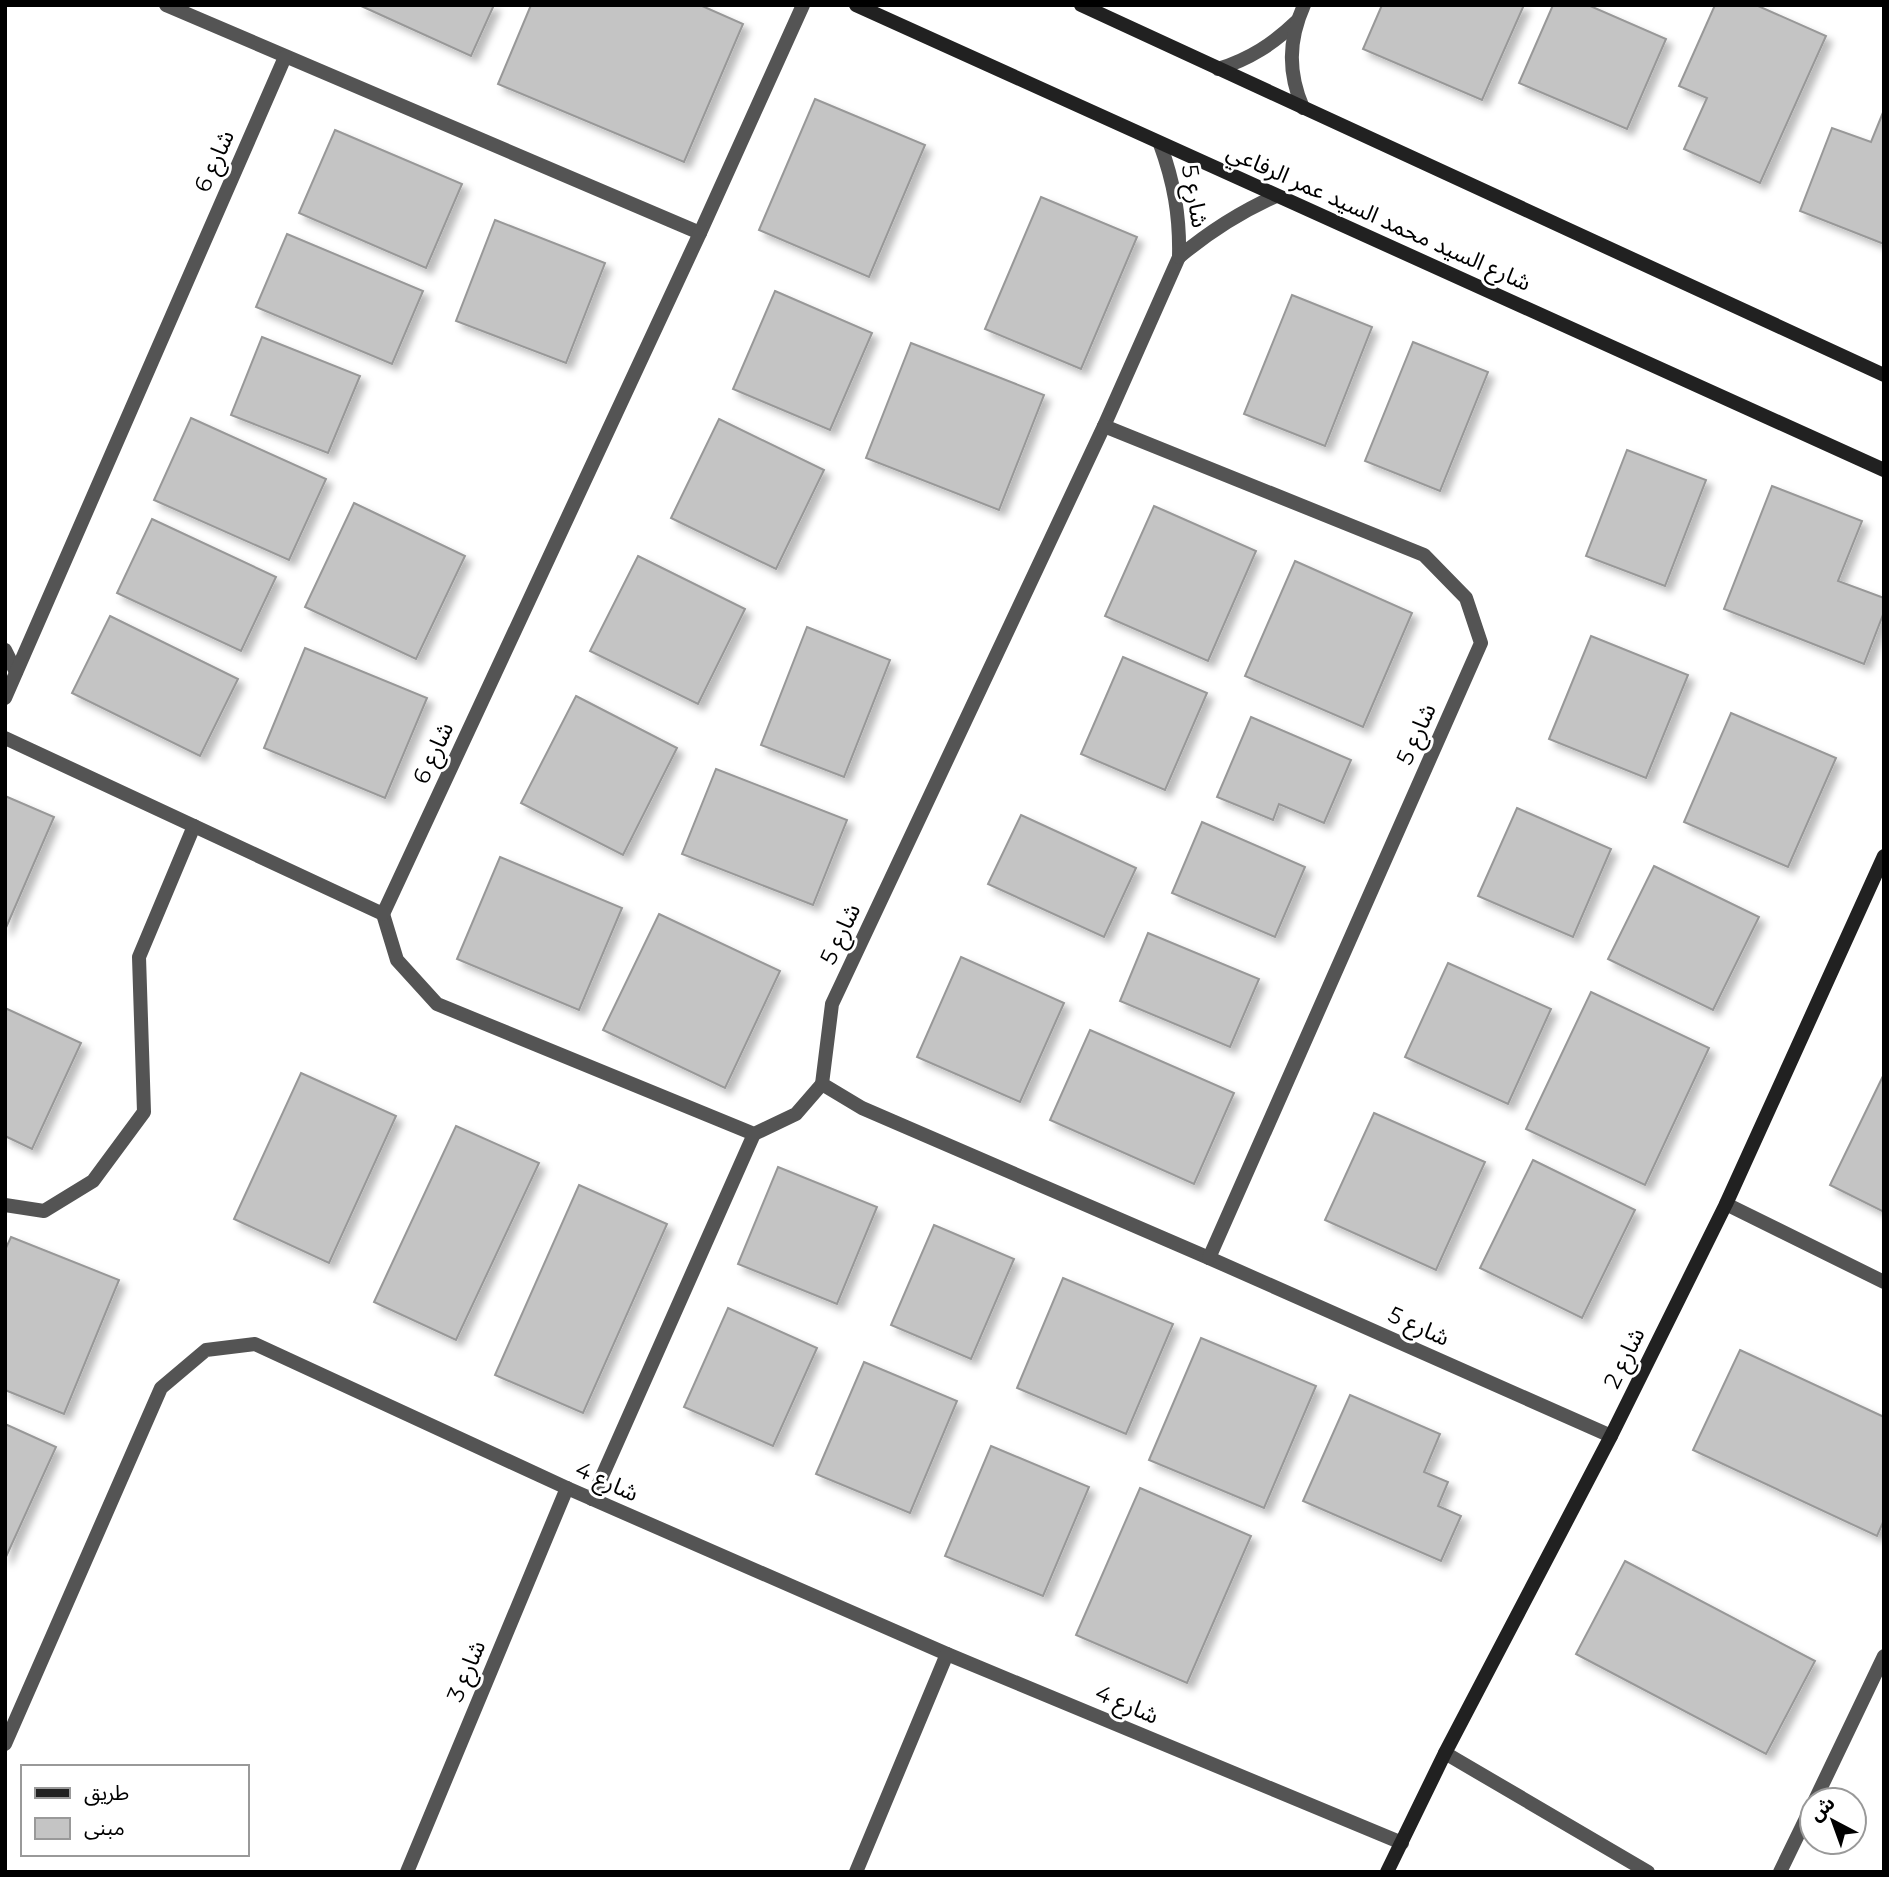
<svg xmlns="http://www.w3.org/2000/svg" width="1889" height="1877" font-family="Montserrat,'Noto Sans Arabic',sans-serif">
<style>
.building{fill:#c4c4c4;stroke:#989898;stroke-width:2;filter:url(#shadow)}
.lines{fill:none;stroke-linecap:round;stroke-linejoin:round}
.lane{stroke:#545454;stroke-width:14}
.street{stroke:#545454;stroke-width:14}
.secondary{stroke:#212121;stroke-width:14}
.labels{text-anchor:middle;stroke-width:6;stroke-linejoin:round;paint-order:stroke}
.street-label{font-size:23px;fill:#000;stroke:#fff}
</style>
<defs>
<filter id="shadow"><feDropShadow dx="6" dy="6" stdDeviation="3.5" flood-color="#0004"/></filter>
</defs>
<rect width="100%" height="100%" fill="#fff"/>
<g class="building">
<path d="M 359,5 L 494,5 L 471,56 Z"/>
<path d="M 531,5 L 700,5 L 743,24 L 684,162 L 498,84 Z"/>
<path d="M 1382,5 L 1524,5 L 1482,100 L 1363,49 Z"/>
<path d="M 1553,5 L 1588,5 L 1666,39 L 1627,129 L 1519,83 Z"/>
<path d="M 1715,5 L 1756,5 L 1826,36 L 1760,183 L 1684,149 L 1707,98 L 1679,86 Z"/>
<path d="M 815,99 L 925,145 L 869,277 L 759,230 Z"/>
<path d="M 1884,110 L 1884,244 L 1800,211 L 1832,128 L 1871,142 Z"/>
<path d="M 335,130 L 462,184 L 426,268 L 299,213 Z"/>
<path d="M 1041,197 L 1137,237 L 1081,369 L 985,329 Z"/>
<path d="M 495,220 L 605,263 L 566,363 L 456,321 Z"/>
<path d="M 287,234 L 423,291 L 392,364 L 256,307 Z"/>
<path d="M 775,291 L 872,333 L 830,430 L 733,389 Z"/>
<path d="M 1292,295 L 1372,327 L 1325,446 L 1244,414 Z"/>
<path d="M 262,337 L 360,376 L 328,453 L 231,415 Z"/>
<path d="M 1413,342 L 1488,372 L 1440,491 L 1365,461 Z"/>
<path d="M 911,343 L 1044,395 L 999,510 L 866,458 Z"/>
<path d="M 191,418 L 326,479 L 289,560 L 154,500 Z"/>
<path d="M 719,419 L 824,470 L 776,569 L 671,518 Z"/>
<path d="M 1627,450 L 1706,480 L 1665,586 L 1586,556 Z"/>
<path d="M 1772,486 L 1862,521 L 1838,581 L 1884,598 L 1884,612 L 1864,664 L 1724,609 Z"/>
<path d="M 354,503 L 465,556 L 416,659 L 305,607 Z"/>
<path d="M 1154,506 L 1256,551 L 1208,661 L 1105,616 Z"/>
<path d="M 152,519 L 276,577 L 241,651 L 117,593 Z"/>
<path d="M 638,556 L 745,609 L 698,704 L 590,651 Z"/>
<path d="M 1295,561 L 1412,613 L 1363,727 L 1245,676 Z"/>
<path d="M 110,616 L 238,679 L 200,756 L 72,693 Z"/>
<path d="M 807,627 L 890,660 L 844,777 L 761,745 Z"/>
<path d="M 1591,636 L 1688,675 L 1646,778 L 1549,739 Z"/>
<path d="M 305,648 L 427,698 L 385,798 L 264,748 Z"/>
<path d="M 1123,657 L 1207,693 L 1165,790 L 1081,754 Z"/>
<path d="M 576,696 L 677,748 L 623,855 L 521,803 Z"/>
<path d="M 1731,713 L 1836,758 L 1788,867 L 1684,822 Z"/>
<path d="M 1251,717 L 1351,760 L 1324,823 L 1279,804 L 1273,820 L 1217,797 Z"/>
<path d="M 716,769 L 847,820 L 813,905 L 682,854 Z"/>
<path d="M 5,796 L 54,817 L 5,930 Z"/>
<path d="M 1517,808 L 1611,849 L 1573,937 L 1478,896 Z"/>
<path d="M 1021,815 L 1136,868 L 1104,937 L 988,884 Z"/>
<path d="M 1202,822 L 1305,867 L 1275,937 L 1172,893 Z"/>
<path d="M 500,857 L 622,908 L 579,1010 L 457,959 Z"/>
<path d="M 1654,866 L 1759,917 L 1713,1010 L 1608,959 Z"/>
<path d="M 659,914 L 780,971 L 725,1088 L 603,1030 Z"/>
<path d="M 1148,933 L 1259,979 L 1230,1047 L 1120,1001 Z"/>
<path d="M 961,957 L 1064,1003 L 1020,1102 L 917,1057 Z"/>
<path d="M 1448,963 L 1551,1009 L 1508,1104 L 1405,1057 Z"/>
<path d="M 1591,992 L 1709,1048 L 1645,1185 L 1526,1129 Z"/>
<path d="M 5,1008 L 81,1043 L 32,1149 L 5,1136 Z"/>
<path d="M 1090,1030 L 1234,1093 L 1194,1184 L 1050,1120 Z"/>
<path d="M 301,1073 L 396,1116 L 329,1263 L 234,1219 Z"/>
<path d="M 1884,1074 L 1884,1212 L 1830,1185 Z"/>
<path d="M 1374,1113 L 1485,1162 L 1436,1270 L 1325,1220 Z"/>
<path d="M 456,1126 L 539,1163 L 456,1340 L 374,1302 Z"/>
<path d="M 1533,1160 L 1635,1210 L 1582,1318 L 1480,1268 Z"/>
<path d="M 778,1167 L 877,1207 L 837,1304 L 738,1264 Z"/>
<path d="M 579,1185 L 667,1224 L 583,1413 L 495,1375 Z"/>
<path d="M 934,1225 L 1014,1259 L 971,1359 L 891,1325 Z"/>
<path d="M 11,1237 L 119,1280 L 64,1414 L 5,1390 L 5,1250 Z"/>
<path d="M 1063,1278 L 1173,1324 L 1126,1434 L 1017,1388 Z"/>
<path d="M 728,1308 L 817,1348 L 773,1446 L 684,1407 Z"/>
<path d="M 1201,1338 L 1316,1386 L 1264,1508 L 1149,1460 Z"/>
<path d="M 1740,1350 L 1884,1417 L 1884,1520 L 1877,1536 L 1693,1450 Z"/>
<path d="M 864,1362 L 957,1401 L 910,1513 L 816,1474 Z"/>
<path d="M 1350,1395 L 1440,1434 L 1424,1472 L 1448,1482 L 1438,1506 L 1461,1516 L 1441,1561 L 1303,1501 Z"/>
<path d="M 5,1424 L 56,1447 L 5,1559 Z"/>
<path d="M 991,1446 L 1089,1487 L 1043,1596 L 945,1556 Z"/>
<path d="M 1140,1488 L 1251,1536 L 1187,1683 L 1076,1635 Z"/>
<path d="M 1625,1561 L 1815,1661 L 1766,1754 L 1576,1654 Z"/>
</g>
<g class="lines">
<g class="lane">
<path d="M 5,650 L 16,672"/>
<path d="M 383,914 L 397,960 L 437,1004 L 754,1134 L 796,1114 L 822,1084"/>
<path d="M 1726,1204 L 1884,1282"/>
<path d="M 5,1205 L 44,1211 L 93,1181 L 144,1112 L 139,957 L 194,826"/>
<path d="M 592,1499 L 754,1134"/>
<path d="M 1445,1753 L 1648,1872"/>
<path d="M 1815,1800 L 1884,1656"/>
<path d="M 1780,1872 L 1812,1806"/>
</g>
<g class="street">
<path d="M 166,5 L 700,233"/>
<path d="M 1218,69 C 1250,59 1273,44 1297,21"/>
<path d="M 1303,108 C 1288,73 1288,41 1304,5"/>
<path d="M 1160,144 C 1174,182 1180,216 1179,257 L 1104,426 L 832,1004 L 822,1084 L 862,1108 L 1209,1258 L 1611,1436"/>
<path d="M 1179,257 C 1209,232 1240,212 1276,196"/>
<path d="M 1104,426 L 1424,555 L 1466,598 L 1481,643 L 1209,1258"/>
<path d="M 5,698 L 285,57"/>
<path d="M 5,738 L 383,914 L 700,233 L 803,5"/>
<path d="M 5,1744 L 161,1388 L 206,1350 L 255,1344 L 567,1488 L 947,1654 L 1402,1843"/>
<path d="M 407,1872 L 567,1488"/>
<path d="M 856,1872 L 947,1654"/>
</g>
<g class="secondary">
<path d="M 856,5 L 1884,470"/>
<path d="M 1081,5 L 1884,375"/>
<path d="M 1387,1872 L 1445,1753 L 1611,1436 L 1726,1204 L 1884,856"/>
</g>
</g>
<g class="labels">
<g class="street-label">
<text transform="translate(214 161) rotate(-66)" y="8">شارع 6</text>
<text transform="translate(1195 196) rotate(80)" y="8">شارع 5</text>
<text transform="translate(1379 217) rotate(24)" y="8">شارع السيد محمد السيد عمر الرفاعي</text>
<text transform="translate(1416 734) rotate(-66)" y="8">شارع 5</text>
<text transform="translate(433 753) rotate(-65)" y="8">شارع 6</text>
<text transform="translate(840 934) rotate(-65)" y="8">شارع 5</text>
<text transform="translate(1419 1326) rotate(24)" y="8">شارع 5</text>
<text transform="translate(1624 1358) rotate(-64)" y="8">شارع 2</text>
<text transform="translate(607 1481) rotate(24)" y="8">شارع 4</text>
<text transform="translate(466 1671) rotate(-67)" y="8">شارع 3</text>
<text transform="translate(1127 1704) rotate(23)" y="8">شارع 4</text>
</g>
</g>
<rect width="1889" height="1877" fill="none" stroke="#000000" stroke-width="14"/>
<rect x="21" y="1765" width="228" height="91" fill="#ffffff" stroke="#999999" stroke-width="2"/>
<rect x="35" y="1788" width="35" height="10" fill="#212121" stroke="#999999" stroke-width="2"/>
<text x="84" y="1800" font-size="21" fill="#000000">طريق</text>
<rect x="35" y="1818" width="35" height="21" fill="#c4c4c4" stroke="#999999" stroke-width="2"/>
<text x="84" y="1835" font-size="21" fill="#000000">مبنى</text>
<g transform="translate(1833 1821) rotate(319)"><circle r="33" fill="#ffffff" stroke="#999999" stroke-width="2"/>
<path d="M0-5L12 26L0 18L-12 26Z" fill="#000000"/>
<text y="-10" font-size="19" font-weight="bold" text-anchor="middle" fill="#000000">ش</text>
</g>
</svg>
